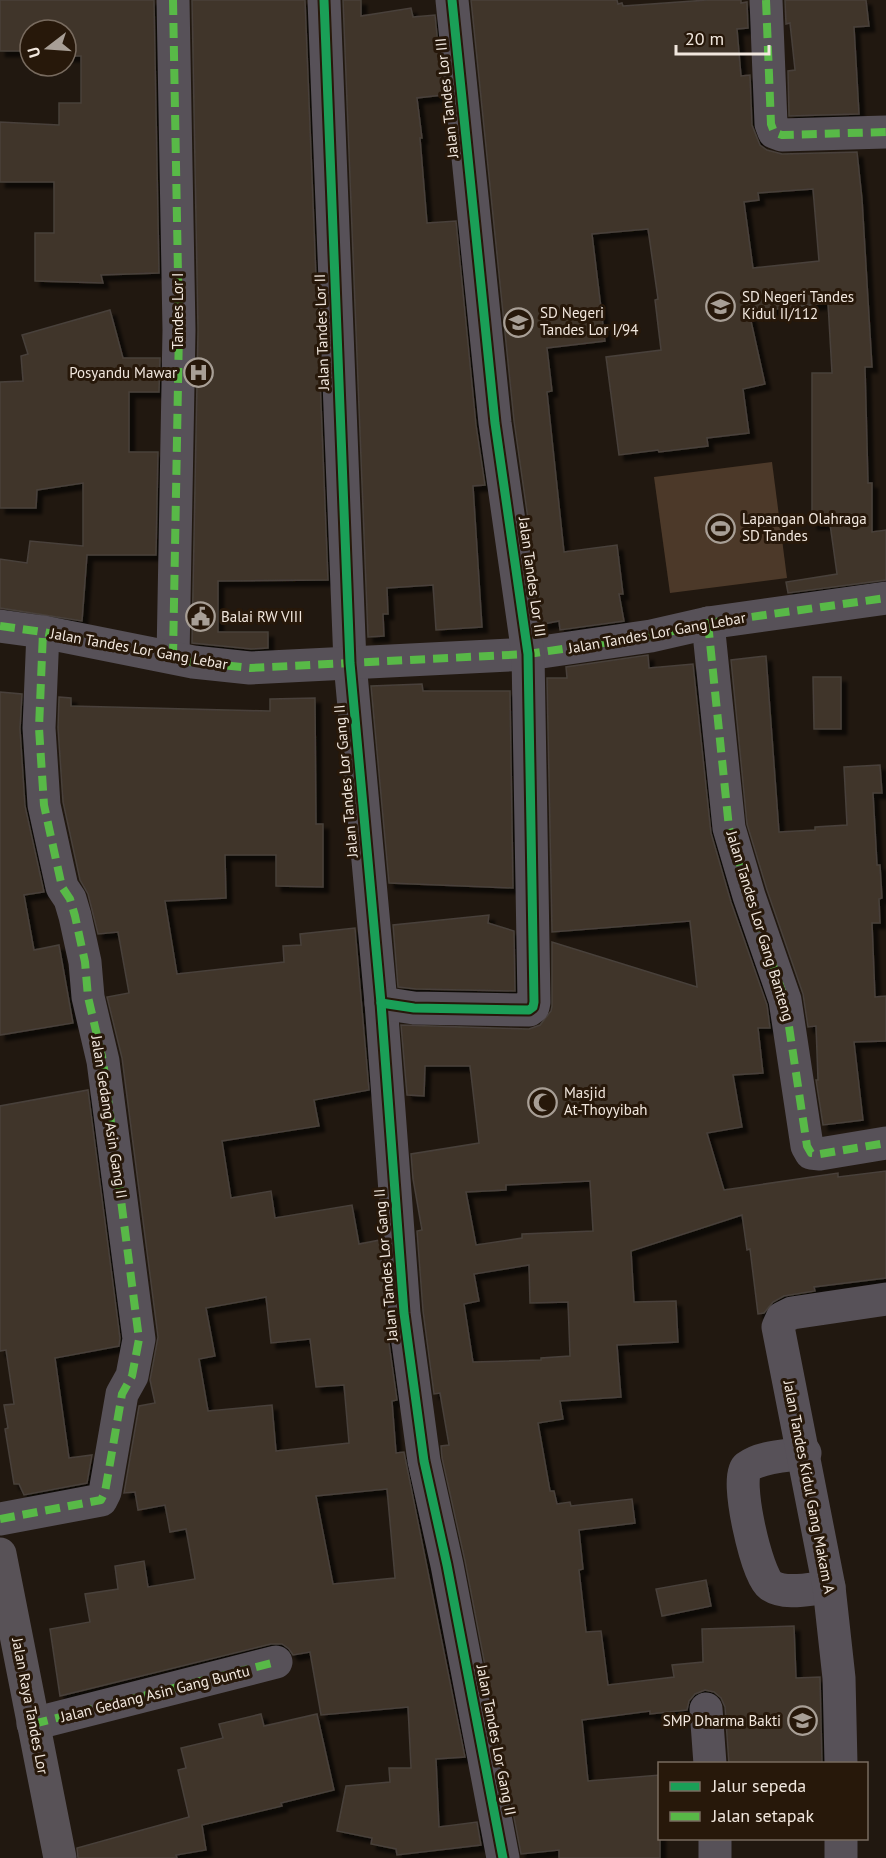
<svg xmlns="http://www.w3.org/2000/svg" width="886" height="1858" font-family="'PT Sans',sans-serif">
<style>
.green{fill:#4c3929}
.building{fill:#40352c;stroke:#48413a;stroke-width:1.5;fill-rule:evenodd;filter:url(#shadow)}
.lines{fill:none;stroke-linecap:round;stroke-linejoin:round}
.minor{stroke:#575158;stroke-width:33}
.major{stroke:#585257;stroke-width:33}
.quiet{stroke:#58b947;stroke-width:8;stroke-dasharray:15 8;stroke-linecap:butt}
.cycleway-casing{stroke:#27180a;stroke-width:13}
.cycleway{stroke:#1a9f57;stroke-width:9}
.labels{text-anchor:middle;stroke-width:6;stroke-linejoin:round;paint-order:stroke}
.street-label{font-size:15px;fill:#f1e7de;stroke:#27180a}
.poi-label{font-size:15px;fill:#f1e7de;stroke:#27180a;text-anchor:start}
</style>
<defs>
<filter id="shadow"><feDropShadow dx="5.5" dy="5.5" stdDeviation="1.5" flood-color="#0009"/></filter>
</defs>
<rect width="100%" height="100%" fill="#211810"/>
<path class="green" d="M 772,462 L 787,578 L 670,593 L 654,477 Z"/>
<g class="building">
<path d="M 0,0 L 154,0 L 159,273 L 101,275 L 103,283 L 35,281 L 35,233 L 54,233 L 54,182 L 0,182 L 0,122 L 59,125 L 59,103 L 81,103 L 81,56 L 66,56 L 66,30 L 30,30 L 30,51 L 0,51 Z"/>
<path d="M 192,0 L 305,0 L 328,580 L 218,581 L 218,632 L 268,632 L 268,648 L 251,649 L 192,643 L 198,330 Z"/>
<path d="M 343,0 L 361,0 L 361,16 L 411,8 L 413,17 L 435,15 L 443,95 L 417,98 L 422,138 L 420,138 L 427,223 L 456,221 L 476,425 L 485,485 L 473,486 L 482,627 L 436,630 L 433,585 L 387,588 L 388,614 L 383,614 L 384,636 L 368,637 Z"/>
<path d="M 471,0 L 617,0 L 618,4 L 622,3 L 623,6 L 707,0 L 741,0 L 741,3 L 747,2 L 748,28 L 737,29 L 741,76 L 750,75 L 752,125 L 760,145 L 767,150 L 782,154 L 857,152 L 862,199 L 872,367 L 865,367 L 868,483 L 872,483 L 872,532 L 886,530 L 886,580 L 788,593 L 786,582 L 837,574 L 830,524 L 812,524 L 812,373 L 832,373 L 828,303 L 749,312 L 765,384 L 743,389 L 749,433 L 707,438 L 708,446 L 659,452 L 658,450 L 619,455 L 606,357 L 661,350 L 655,300 L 658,299 L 648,229 L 592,234 L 605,341 L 547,348 L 552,391 L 547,392 L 564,552 L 617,545 L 623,594 L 619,594 L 624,621 L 560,630 L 559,621 L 543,624 L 514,421 ZM 813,189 L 819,261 L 753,268 L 744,202 L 759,200 L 758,193 Z"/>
<path d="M 785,0 L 866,0 L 869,26 L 854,27 L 859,114 L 789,116 L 788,71 L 795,70 L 790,23 L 786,24 Z"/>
<path d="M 110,310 L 123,358 L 160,358 L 159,392 L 129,392 L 129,452 L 158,452 L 156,555 L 87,555 L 82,621 L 0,608 L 0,559 L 27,563 L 30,541 L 83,546 L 83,483 L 37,490 L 36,508 L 0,508 L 0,382 L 23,381 L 21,356 L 28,354 L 22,335 Z"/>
<path d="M 648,655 L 649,668 L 693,664 L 711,833 L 731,902 L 767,1005 L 770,1028 L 758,1028 L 763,1073 L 733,1075 L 742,1127 L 707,1133 L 724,1190 L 838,1173 L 838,1177 L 886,1171 L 886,1278 L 814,1287 L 815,1291 L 784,1296 L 773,1302 L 764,1313 L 758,1314 L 750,1249 L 747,1250 L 742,1215 L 631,1251 L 634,1302 L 676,1301 L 678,1342 L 617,1345 L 621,1397 L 560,1401 L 563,1419 L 538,1423 L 550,1491 L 554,1491 L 557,1504 L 570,1502 L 571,1506 L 632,1499 L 635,1523 L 579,1530 L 583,1569 L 579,1570 L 586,1632 L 601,1631 L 608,1685 L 674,1677 L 672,1665 L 703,1662 L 702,1629 L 794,1626 L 796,1678 L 820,1677 L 822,1764 L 729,1764 L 725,1707 L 721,1698 L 714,1692 L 705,1690 L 695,1694 L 689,1701 L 687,1710 L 650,1714 L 650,1711 L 582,1720 L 588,1781 L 660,1775 L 660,1858 L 559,1858 L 559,1850 L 521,1854 L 465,1561 L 442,1458 L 441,1446 L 449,1445 L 440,1393 L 434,1394 L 423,1311 L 417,1231 L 422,1230 L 413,1179 L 411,1154 L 479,1143 L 470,1066 L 425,1066 L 424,1096 L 407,1095 L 401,1025 L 529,1029 L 540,1025 L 551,1011 L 552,1006 L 552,942 L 697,987 L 690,921 L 552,932 L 547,678 L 567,678 L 566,667 ZM 590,1181 L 593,1231 L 522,1234 L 522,1238 L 476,1245 L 466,1192 L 506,1190 L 506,1185 ZM 529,1265 L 530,1303 L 568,1302 L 570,1356 L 541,1358 L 541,1360 L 473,1362 L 464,1304 L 479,1301 L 474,1274 Z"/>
<path d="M 766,656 L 779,832 L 815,830 L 815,827 L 847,825 L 844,767 L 880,765 L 882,793 L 873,793 L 877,865 L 880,865 L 882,898 L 879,899 L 880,923 L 872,923 L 875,997 L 886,996 L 886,1041 L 854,1042 L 863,1120 L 823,1125 L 816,1080 L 818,1080 L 816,1026 L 808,1027 L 803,994 L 767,890 L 747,824 L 731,660 Z"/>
<path d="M 813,677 L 841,677 L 841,729 L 814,729 Z"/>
<path d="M 422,684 L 423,691 L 510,691 L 513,888 L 389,883 L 371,686 Z"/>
<path d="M 0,692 L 22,694 L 20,729 L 25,806 L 44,892 L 24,895 L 34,950 L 59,945 L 73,1023 L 0,1035 Z"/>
<path d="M 59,697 L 71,698 L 71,706 L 270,711 L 270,699 L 315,698 L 316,824 L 323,824 L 323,887 L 276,886 L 276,855 L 225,855 L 226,898 L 165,901 L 177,974 L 284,962 L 283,946 L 301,945 L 300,934 L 355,928 L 369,1090 L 314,1100 L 319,1126 L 222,1141 L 231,1198 L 271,1191 L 275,1218 L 352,1205 L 359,1244 L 380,1240 L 385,1315 L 397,1400 L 392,1401 L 396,1453 L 404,1452 L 465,1757 L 436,1759 L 439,1827 L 477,1822 L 481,1845 L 397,1855 L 396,1849 L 371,1844 L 372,1838 L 337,1831 L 346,1786 L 390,1782 L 389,1768 L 411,1768 L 408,1707 L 321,1715 L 310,1652 L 293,1655 L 289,1649 L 282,1644 L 271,1644 L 60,1696 L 50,1629 L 90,1622 L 85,1594 L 118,1589 L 115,1566 L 144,1561 L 148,1587 L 195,1579 L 186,1529 L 170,1532 L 165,1505 L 138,1510 L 135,1492 L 124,1493 L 139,1406 L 155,1403 L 150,1380 L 158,1337 L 122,1058 L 107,997 L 129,993 L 118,932 L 98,934 L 88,894 L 80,880 L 63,802 L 58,728 ZM 266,1297 L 271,1343 L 310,1339 L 316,1387 L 344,1385 L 349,1443 L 276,1451 L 272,1405 L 208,1411 L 199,1359 L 215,1356 L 206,1308 ZM 387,1489 L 395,1578 L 333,1584 L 316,1496 Z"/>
<path d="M 489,915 L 488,923 L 514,931 L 515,991 L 416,989 L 398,987 L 393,925 Z"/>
<path d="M 88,1090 L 120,1338 L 119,1346 L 55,1358 L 69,1458 L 92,1455 L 87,1483 L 24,1495 L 19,1484 L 14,1484 L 5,1429 L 8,1428 L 4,1405 L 14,1404 L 6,1350 L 0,1351 L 0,1106 Z"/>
<path d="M 706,1580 L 711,1606 L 662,1616 L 656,1589 Z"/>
<path d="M 261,1714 L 264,1726 L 317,1714 L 334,1790 L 281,1803 L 282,1806 L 202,1825 L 206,1850 L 176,1855 L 177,1858 L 78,1858 L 77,1848 L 189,1817 L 178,1770 L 186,1768 L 181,1748 L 223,1738 L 219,1724 Z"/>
</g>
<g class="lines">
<g class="minor">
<path d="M 173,0 L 179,330 L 173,657"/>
<path d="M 324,0 L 350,663 L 381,1003 L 404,1313 L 424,1461 L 447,1565 L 503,1858"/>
<path d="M 766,0 L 771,124 L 774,132 L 782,135 L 886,132"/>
<path d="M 708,623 L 729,828 L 749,896 L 785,1000 L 807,1146 L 811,1153 L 820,1154 L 886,1143"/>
<path d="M 0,626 L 43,632 L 193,662 L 250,668 L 528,654 L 651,636 L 708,623 L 886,598"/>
<path d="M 381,1003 L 414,1008 L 529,1010 L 533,1007 L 534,1002 L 528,654 L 495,423 L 452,0"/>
<path d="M 805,1453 C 787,1456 761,1456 747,1467 C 734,1477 757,1576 770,1585 C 785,1596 813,1588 829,1587"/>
<path d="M 0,1519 L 101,1500 L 105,1492 L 122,1394 L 132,1376 L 139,1339 L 103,1061 L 88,997 L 85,962 L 75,916 L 70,899 L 62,887 L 44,805 L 39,728 L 43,632"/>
<path d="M 706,1709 L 710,1764"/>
<path d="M 33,1724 L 276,1662"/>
<path d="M 841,1764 L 839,1678 L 829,1587 L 778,1327 L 782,1318 L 792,1313 L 886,1299"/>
<path d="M 715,1838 L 715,1858"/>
<path d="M 841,1858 L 841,1838"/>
</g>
<path class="major" d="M 0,1554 L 60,1858"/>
<g class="quiet">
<path d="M 173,0 L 179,330 L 173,657"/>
<path d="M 766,0 L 771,124 L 774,132 L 782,135 L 886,132"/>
<path d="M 708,623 L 729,828 L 749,896 L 785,1000 L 807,1146 L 811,1153 L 820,1154 L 886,1143"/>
<path d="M 0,626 L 43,632 L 193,662 L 250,668 L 528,654 L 651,636 L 708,623 L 886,598"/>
<path d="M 0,1519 L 101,1500 L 105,1492 L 122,1394 L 132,1376 L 139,1339 L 103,1061 L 88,997 L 85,962 L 75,916 L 70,899 L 62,887 L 44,805 L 39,728 L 43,632"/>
<path d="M 33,1724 L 276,1662"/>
</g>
<defs>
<g id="cycleway">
<path d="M 324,0 L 350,663 L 381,1003 L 404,1313 L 424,1461 L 447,1565 L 503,1858"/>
<path d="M 381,1003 L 414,1008 L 529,1010 L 533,1007 L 534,1002 L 528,654 L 495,423 L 452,0"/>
</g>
</defs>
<use href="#cycleway" class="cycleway-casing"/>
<use href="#cycleway" class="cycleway"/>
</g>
<defs>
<symbol id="school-ring" viewBox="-11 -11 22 22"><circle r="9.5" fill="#27180a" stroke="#a89f96" stroke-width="1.5"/><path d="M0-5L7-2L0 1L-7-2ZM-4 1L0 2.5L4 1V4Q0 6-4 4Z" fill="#a89f96"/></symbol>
<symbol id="hospital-ring" viewBox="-11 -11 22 22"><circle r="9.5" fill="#27180a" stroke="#a89f96" stroke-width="1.5"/><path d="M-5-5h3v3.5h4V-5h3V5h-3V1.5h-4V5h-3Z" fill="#a89f96"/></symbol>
<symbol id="stadium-ring" viewBox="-11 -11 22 22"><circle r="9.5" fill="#27180a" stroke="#a89f96" stroke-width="1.5"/><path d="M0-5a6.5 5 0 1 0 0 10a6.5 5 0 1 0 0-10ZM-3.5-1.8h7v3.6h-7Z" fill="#a89f96"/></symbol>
<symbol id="civic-ring" viewBox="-11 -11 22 22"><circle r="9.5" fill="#27180a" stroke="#a89f96" stroke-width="1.5"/><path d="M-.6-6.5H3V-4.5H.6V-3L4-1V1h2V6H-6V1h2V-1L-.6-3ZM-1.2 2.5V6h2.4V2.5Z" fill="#a89f96"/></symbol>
<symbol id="mosque-ring" viewBox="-11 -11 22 22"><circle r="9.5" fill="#27180a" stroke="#a89f96" stroke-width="1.5"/><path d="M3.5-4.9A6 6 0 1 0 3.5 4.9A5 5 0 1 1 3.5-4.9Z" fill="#a89f96"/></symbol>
</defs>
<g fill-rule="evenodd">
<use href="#school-ring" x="704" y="290" width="33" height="33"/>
<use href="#school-ring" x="502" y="306" width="33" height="33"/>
<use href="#hospital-ring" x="182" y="356" width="33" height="33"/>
<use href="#stadium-ring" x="704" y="512" width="33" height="33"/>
<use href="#civic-ring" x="184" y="600" width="33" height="33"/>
<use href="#mosque-ring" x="526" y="1086" width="33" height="33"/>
<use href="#school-ring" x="786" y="1704" width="33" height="33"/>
</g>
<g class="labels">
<g class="street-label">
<text transform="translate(447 98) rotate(-96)" y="5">Jalan Tandes Lor III</text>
<text transform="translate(178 311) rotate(-90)" y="5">Tandes Lor I</text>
<text transform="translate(322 332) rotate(-92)" y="5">Jalan Tandes Lor II</text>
<text transform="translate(532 577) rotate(82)" y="5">Jalan Tandes Lor III</text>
<text transform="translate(657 633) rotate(-10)" y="5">Jalan Tandes Lor Gang Lebar</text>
<text transform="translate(139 649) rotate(10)" y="5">Jalan Tandes Lor Gang Lebar</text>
<text transform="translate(346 781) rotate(-95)" y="5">Jalan Tandes Lor Gang II</text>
<text transform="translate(760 926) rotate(73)" y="5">Jalan Tandes Lor Gang Banteng</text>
<text transform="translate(109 1117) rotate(81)" y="5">Jalan Gedang Asin Gang II</text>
<text transform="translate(386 1265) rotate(-95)" y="5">Jalan Tandes Lor Gang II</text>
<text transform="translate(809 1487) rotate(79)" y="5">Jalan Tandes Kidul Gang Makam A</text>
<text transform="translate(155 1694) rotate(-14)" y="5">Jalan Gedang Asin Gang Buntu</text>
<text transform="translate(30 1706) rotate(79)" y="5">Jalan Raya Tandes Lor</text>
<text transform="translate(496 1740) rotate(79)" y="5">Jalan Tandes Lor Gang II</text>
</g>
<g class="poi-label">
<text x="742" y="302">SD Negeri Tandes<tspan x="742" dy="17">Kidul II/112</tspan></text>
<text x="540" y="318">SD Negeri<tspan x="540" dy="17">Tandes Lor I/94</tspan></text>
<text x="177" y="378" text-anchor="end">Posyandu Mawar</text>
<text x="742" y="524">Lapangan Olahraga<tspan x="742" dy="17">SD Tandes</tspan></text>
<text x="221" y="622">Balai RW VIII</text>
<text x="564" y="1098">Masjid<tspan x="564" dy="17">At-Thoyyibah</tspan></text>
<text x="781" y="1726" text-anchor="end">SMP Dharma Bakti</text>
</g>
</g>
<rect x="658" y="1762" width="210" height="78" fill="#27180a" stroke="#786b5f" stroke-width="1.5"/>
<rect x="670" y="1782" width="30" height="9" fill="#1a9f57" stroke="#786b5f" stroke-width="1.5"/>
<text x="712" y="1792" font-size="18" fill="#f1e7de">Jalur sepeda</text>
<rect x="670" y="1812" width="30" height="9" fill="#58b947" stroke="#786b5f" stroke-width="1.5"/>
<text x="712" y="1822" font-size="18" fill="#f1e7de">Jalan setapak</text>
<g transform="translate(48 48) rotate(253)"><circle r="28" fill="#27180a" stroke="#786b5f" stroke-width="1.5"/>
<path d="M0-4.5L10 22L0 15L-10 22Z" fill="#a89f96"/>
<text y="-9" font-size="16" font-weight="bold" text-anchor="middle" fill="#f1e7de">U</text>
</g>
<path d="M676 45v9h93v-9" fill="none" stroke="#f1e7de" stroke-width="3"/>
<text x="685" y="45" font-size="18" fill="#f1e7de" stroke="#27180a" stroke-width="4.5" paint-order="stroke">20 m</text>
</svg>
